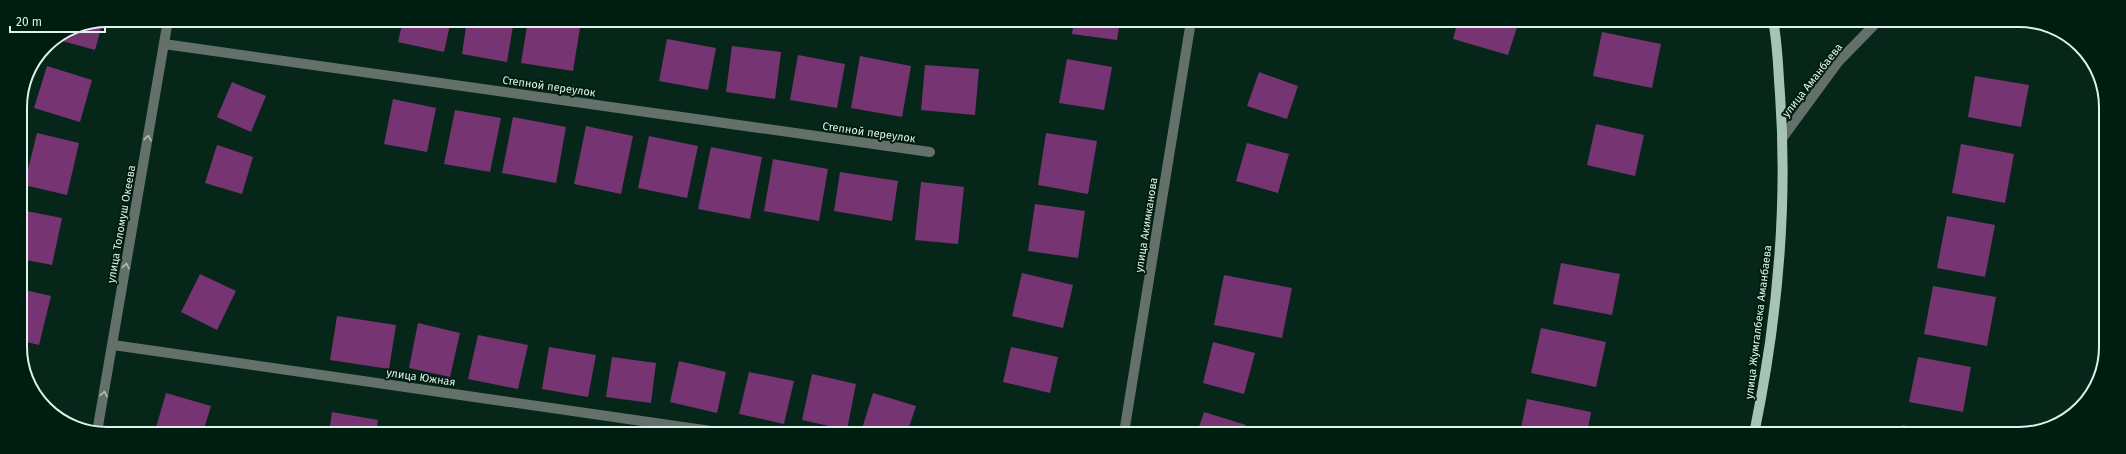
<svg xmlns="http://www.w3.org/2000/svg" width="2126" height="454" font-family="'Fira Sans',sans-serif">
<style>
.building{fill:#763473}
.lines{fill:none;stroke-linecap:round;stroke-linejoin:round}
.minor{stroke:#63716a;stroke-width:10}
.major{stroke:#a6c3b5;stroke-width:10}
.oneway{stroke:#adbeb6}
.labels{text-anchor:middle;stroke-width:4;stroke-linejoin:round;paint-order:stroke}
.street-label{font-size:11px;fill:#dff1e8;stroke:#001d11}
.rim{fill:none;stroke:#dff1e8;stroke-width:2}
</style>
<rect width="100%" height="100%" fill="#06261a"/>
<g class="building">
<path d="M 403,20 L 451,20 L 444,52 L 398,42 Z"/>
<path d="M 467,20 L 514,20 L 507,62 L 462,54 Z"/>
<path d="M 528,20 L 580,28 L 573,71 L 521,63 Z"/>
<path d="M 103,21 L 95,50 L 55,39 L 74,27 Z"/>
<path d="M 1074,21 L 1120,21 L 1117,40 L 1072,34 Z"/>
<path d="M 1458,21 L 1519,21 L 1508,55 L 1453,39 Z"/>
<path d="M 1602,32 L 1661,44 L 1652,88 L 1593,76 Z"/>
<path d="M 667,39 L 716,48 L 708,90 L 659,81 Z"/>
<path d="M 732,46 L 781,52 L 775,99 L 726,92 Z"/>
<path d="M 798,55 L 845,64 L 837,108 L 790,100 Z"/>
<path d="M 860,56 L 911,66 L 902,117 L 851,108 Z"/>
<path d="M 1067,59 L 1112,67 L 1104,110 L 1059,103 Z"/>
<path d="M 925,65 L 979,69 L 975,115 L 921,110 Z"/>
<path d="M 47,66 L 92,80 L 80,122 L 34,108 Z"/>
<path d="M 1259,72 L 1298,86 L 1287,119 L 1247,106 Z"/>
<path d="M 1975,76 L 2029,85 L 2021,127 L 1968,117 Z"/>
<path d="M 232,82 L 266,96 L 251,132 L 217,117 Z"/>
<path d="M 393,99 L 436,108 L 427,152 L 384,144 Z"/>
<path d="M 455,110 L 501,118 L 490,172 L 444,164 Z"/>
<path d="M 513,117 L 566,127 L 556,183 L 502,173 Z"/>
<path d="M 1596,124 L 1644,135 L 1635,176 L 1587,165 Z"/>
<path d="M 586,126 L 633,136 L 621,194 L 574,184 Z"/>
<path d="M 37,133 L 79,143 L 67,195 L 24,185 Z"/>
<path d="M 1046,133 L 1097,141 L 1088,194 L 1038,185 Z"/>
<path d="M 649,136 L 698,146 L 687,198 L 638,188 Z"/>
<path d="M 1247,143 L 1289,154 L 1278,193 L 1236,181 Z"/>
<path d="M 1961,144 L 2014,154 L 2005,203 L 1952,193 Z"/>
<path d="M 217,145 L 253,157 L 242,194 L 205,183 Z"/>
<path d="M 711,147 L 762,157 L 750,219 L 698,209 Z"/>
<path d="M 773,159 L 828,169 L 819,221 L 764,211 Z"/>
<path d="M 840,172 L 898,181 L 892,221 L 834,211 Z"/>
<path d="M 921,182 L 964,187 L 958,244 L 915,240 Z"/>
<path d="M 1035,204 L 1085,211 L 1078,258 L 1028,251 Z"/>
<path d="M 21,210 L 62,218 L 52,265 L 21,259 Z"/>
<path d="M 1947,216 L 1995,225 L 1985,277 L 1937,268 Z"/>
<path d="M 1561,263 L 1620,274 L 1612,315 L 1553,304 Z"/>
<path d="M 1022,273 L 1073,285 L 1063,328 L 1012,316 Z"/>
<path d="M 200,274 L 236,291 L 217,330 L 181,312 Z"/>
<path d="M 1224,275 L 1292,288 L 1282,338 L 1214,325 Z"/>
<path d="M 1933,286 L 1996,297 L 1987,346 L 1924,334 Z"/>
<path d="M 21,289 L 51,296 L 39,345 L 22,341 Z"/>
<path d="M 337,316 L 396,325 L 389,369 L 330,360 Z"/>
<path d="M 418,323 L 460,333 L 450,377 L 409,368 Z"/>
<path d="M 1541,328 L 1606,342 L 1596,387 L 1531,373 Z"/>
<path d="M 478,335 L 528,345 L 518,389 L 468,379 Z"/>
<path d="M 1213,342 L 1255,353 L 1244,394 L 1203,383 Z"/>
<path d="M 549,347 L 596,355 L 588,397 L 542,389 Z"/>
<path d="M 1011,347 L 1058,357 L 1050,393 L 1003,382 Z"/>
<path d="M 612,357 L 656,363 L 651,403 L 606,397 Z"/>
<path d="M 1918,357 L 1971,367 L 1963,412 L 1909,402 Z"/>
<path d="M 679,361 L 726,372 L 717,413 L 670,402 Z"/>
<path d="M 749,372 L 794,381 L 784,424 L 739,414 Z"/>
<path d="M 812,374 L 856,384 L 847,430 L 802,420 Z"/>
<path d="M 166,393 L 211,406 L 203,432 L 155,431 Z"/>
<path d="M 873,393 L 916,406 L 907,433 L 861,432 Z"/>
<path d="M 1527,399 L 1591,412 L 1587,433 L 1520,433 Z"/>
<path d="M 332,412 L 378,420 L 376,433 L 329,433 Z"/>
<path d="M 1204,412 L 1246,425 L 1243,433 L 1197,433 Z"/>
<path d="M 1902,425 L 1949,433 L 1949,434 L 1901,434 Z"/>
<path d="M 398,428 L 426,432 L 426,433 L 398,433 Z"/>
</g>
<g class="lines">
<g class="minor">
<path d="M 164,44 L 930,152"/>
<path d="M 1783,137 L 1838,62 L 1878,21"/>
<path d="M 113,345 L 725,433"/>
<path d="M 97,432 L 168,20"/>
<path d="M 1124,433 L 1191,21"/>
</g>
<path class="major" d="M 1754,434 C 1777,323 1788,207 1780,94 C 1778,70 1778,45 1773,21"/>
</g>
<defs><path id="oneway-chevron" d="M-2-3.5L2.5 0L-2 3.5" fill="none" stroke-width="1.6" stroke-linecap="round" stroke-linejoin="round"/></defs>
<g class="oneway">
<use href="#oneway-chevron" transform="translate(148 138) rotate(-80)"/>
<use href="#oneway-chevron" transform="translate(126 266) rotate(-80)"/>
<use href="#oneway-chevron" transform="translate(104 394) rotate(-80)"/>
</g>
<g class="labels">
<g class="street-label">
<text transform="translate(1812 80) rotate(-52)" y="4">улица Аманбаева</text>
<text transform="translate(549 86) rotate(8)" y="4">Степной переулок</text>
<text transform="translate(869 132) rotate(8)" y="4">Степной переулок</text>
<text transform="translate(121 224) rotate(-80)" y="4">улица Толомуш Океева</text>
<text transform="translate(1146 225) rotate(-81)" y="4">улица Акимканова</text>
<text transform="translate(1758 322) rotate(-83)" y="4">улица Жумгалбека Аманбаева</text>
<text transform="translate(421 377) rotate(8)" y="4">улица Южная</text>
</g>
</g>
<path d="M0 0H2126V454H0ZM107 27H2019A80 80 0 0 1 2099 107V347A80 80 0 0 1 2019 427H107A80 80 0 0 1 27 347V107A80 80 0 0 1 107 27Z" fill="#001d11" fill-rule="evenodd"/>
<path class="rim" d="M107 27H2019A80 80 0 0 1 2099 107V347A80 80 0 0 1 2019 427H107A80 80 0 0 1 27 347V107A80 80 0 0 1 107 27Z"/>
<path d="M10 26v6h95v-6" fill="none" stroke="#dff1e8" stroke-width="2"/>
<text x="16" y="26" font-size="12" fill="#dff1e8" stroke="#001d11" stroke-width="3" paint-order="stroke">20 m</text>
</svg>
